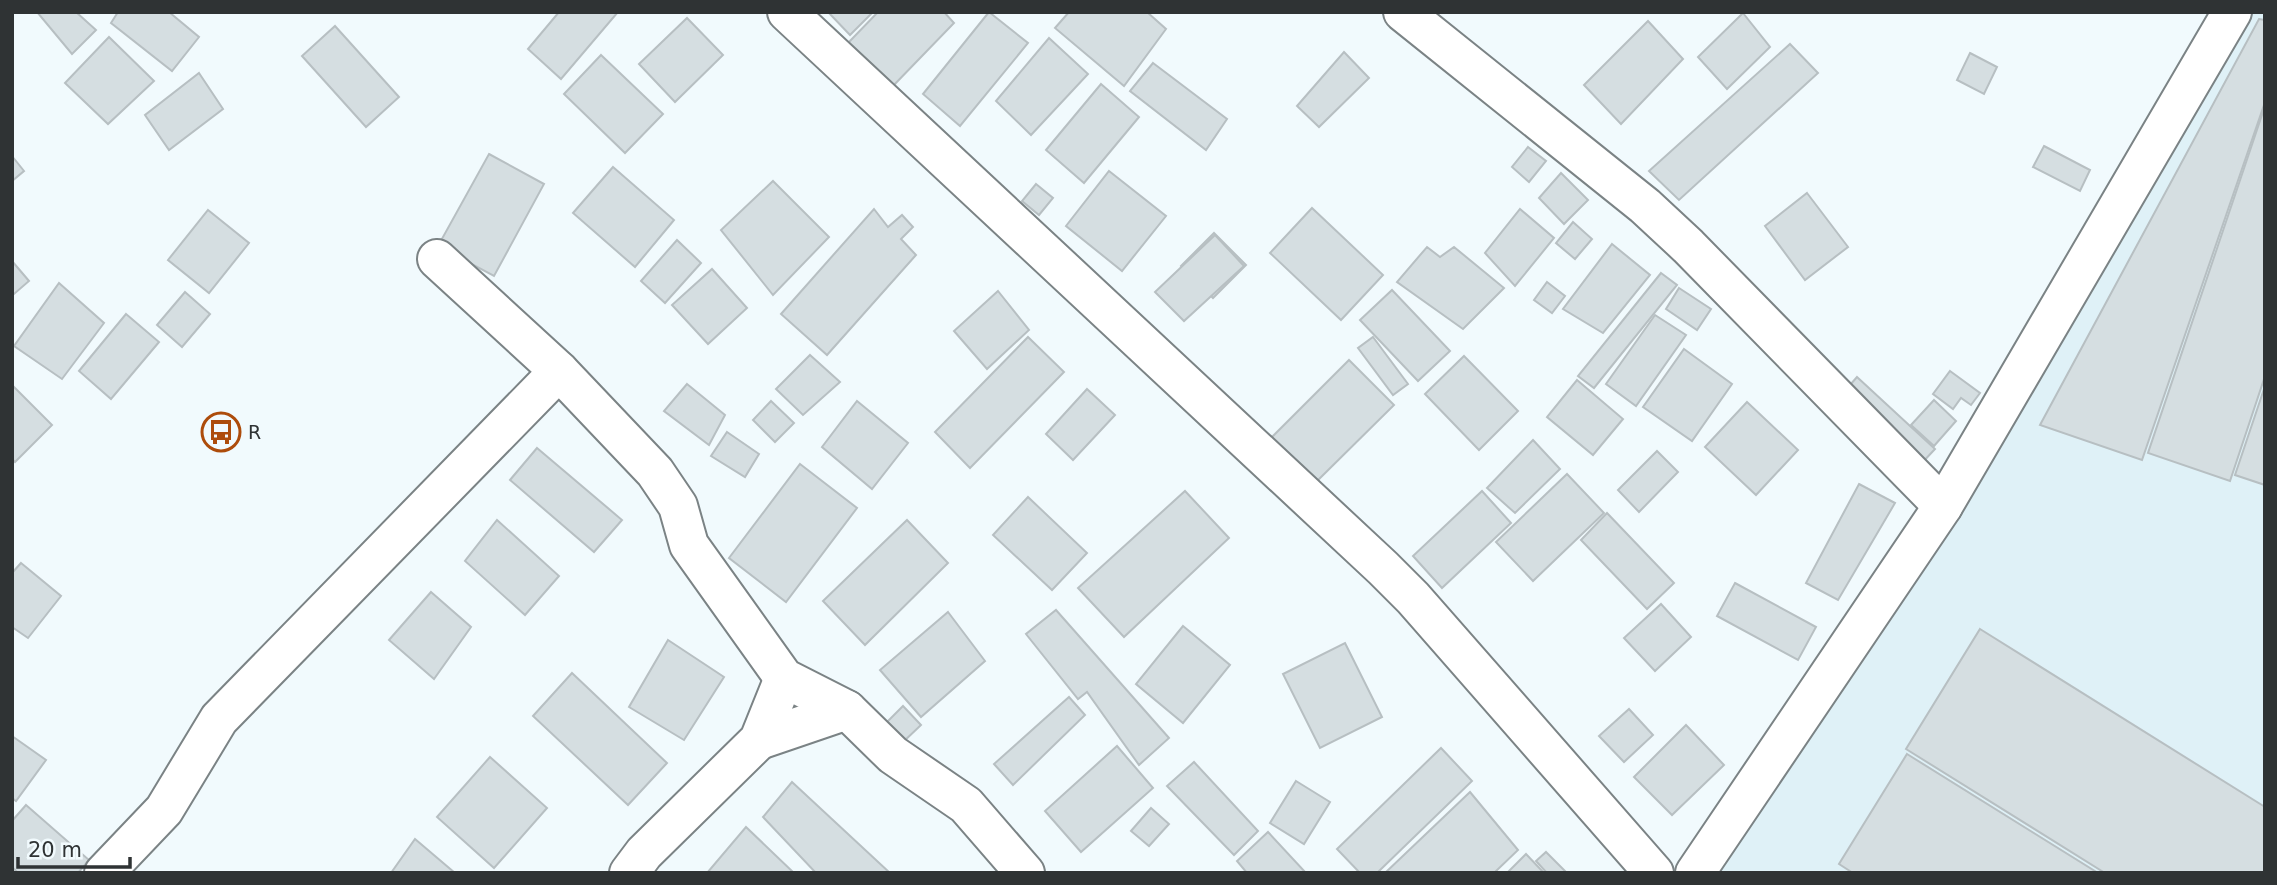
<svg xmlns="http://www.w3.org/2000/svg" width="2277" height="885" font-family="'DejaVu Sans',sans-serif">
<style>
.built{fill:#dff1f7}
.building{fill:#d5dee1;stroke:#b7bfc2;stroke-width:2}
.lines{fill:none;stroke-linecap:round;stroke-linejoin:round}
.minor-casing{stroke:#7b8385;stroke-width:42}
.minor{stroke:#fff;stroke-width:38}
.labels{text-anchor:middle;stroke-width:7;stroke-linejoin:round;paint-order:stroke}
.poi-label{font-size:19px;fill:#2f3334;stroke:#f1fafd;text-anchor:start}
</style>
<rect width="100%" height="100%" fill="#f1fafd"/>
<path class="built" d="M 2232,12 L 2265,12 L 2265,873 L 1698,873 Z"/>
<g class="building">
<path d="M 37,12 L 76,12 L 96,30 L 72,54 Z"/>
<path d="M 118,12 L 169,12 L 199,37 L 172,71 L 111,23 Z"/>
<path d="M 559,12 L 618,12 L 561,79 L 528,49 Z"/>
<path d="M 828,12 L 873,12 L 850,35 Z"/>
<path d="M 878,12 L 944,12 L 954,23 L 892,87 L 848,43 Z"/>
<path d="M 989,12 L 1028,43 L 960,126 L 923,94 Z"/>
<path d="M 1069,12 L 1147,12 L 1166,29 L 1124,86 L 1055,28 Z"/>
<path d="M 1743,13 L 1770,47 L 1727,89 L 1698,57 Z"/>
<path d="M 687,18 L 723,55 L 675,102 L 639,64 Z"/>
<path d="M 2259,19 L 2265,20 L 2265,102 L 2142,460 L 2040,425 Z"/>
<path d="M 1648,21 L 1683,59 L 1621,124 L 1584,85 Z"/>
<path d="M 335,26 L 399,97 L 366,127 L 302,56 Z"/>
<path d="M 109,37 L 154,81 L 108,124 L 65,83 Z"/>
<path d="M 1049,38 L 1088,74 L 1031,135 L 996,101 Z"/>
<path d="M 1790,44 L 1818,73 L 1679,200 L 1649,171 Z"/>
<path d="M 1344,52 L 1369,78 L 1319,127 L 1297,106 Z"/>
<path d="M 1970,53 L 1997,67 L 1984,94 L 1957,80 Z"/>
<path d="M 601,55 L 663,114 L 625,153 L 564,94 Z"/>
<path d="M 1153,63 L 1227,119 L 1206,150 L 1130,91 Z"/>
<path d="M 199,73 L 223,109 L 169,150 L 145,115 Z"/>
<path d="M 1101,84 L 1139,117 L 1084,183 L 1046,150 Z"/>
<path d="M 2265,106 L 2265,376 L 2230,481 L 2148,453 Z"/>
<path d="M 2044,146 L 2090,170 L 2080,191 L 2033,167 Z"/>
<path d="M 1528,147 L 1546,161 L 1529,182 L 1512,167 Z"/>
<path d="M 489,154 L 544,184 L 494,276 L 438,246 Z"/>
<path d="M 12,156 L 24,171 L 12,181 Z"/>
<path d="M 613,167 L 674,220 L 635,267 L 573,213 Z"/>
<path d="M 1109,171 L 1166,216 L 1122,271 L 1066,226 Z"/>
<path d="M 1561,173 L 1588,200 L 1564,224 L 1539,198 Z"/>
<path d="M 773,181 L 829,237 L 773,295 L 721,230 Z"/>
<path d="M 1036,184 L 1053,198 L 1039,215 L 1022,201 Z"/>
<path d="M 1807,193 L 1848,247 L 1805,280 L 1765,226 Z"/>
<path d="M 1312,208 L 1383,275 L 1341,320 L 1270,253 Z"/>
<path d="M 874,209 L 888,227 L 902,215 L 913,227 L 901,239 L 916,255 L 827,355 L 781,314 Z"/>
<path d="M 1520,209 L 1554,238 L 1515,286 L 1485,253 Z"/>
<path d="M 208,210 L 249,243 L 209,293 L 168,260 Z"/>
<path d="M 1573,222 L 1592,239 L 1575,259 L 1556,243 Z"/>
<path d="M 1214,233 L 1246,265 L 1213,298 L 1181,266 Z"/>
<path d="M 1215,235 L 1244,266 L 1184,321 L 1155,292 Z"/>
<path d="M 677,240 L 701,263 L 665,303 L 641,281 Z"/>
<path d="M 1612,244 L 1650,275 L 1603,333 L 1563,309 Z"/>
<path d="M 1427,247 L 1440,257 L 1454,247 L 1504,288 L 1463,329 L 1397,282 Z"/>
<path d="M 12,261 L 29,281 L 14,294 L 12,292 Z"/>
<path d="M 712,269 L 747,308 L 708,344 L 672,305 Z"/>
<path d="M 1661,273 L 1677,285 L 1594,388 L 1578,376 Z"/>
<path d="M 1547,282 L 1565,296 L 1552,313 L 1534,300 Z"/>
<path d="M 59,283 L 104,323 L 62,379 L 14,346 Z"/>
<path d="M 1679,288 L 1711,309 L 1697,330 L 1666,309 Z"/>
<path d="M 1392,290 L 1450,351 L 1418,381 L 1360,320 Z"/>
<path d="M 998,291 L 1029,330 L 987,369 L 954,331 Z"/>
<path d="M 185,292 L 210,314 L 182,347 L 157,325 Z"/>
<path d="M 126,314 L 159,342 L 111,399 L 79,371 Z"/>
<path d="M 1655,315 L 1686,335 L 1636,406 L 1606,384 Z"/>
<path d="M 1028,337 L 1064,372 L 970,468 L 935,432 Z"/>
<path d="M 1373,337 L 1408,384 L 1393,395 L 1358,348 Z"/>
<path d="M 1684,349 L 1732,384 L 1692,441 L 1643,407 Z"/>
<path d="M 810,355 L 840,382 L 803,415 L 776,389 Z"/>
<path d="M 1464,356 L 1518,411 L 1479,450 L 1425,394 Z"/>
<path d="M 1349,360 L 1394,405 L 1312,486 L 1268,441 Z"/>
<path d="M 1950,371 L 1980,393 L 1971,405 L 1961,398 L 1953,409 L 1933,394 Z"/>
<path d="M 1857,377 L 1935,449 L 1920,465 L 1843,393 Z"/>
<path d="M 1577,380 L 1623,419 L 1593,455 L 1547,417 Z"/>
<path d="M 687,384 L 725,415 L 709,445 L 664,411 Z"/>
<path d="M 12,385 L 52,425 L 15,462 L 12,459 Z"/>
<path d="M 2265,386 L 2265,485 L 2235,475 Z"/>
<path d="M 1087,389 L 1115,415 L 1073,460 L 1046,434 Z"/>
<path d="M 1934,400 L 1956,421 L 1934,446 L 1911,425 Z"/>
<path d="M 771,401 L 794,423 L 775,442 L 753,420 Z"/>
<path d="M 857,401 L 908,443 L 872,489 L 822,447 Z"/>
<path d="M 1747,402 L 1798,450 L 1756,495 L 1705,447 Z"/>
<path d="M 727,432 L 759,454 L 745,477 L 711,456 Z"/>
<path d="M 1533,440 L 1560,469 L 1515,513 L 1487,488 Z"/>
<path d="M 537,448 L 622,520 L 594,552 L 510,480 Z"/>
<path d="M 1657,451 L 1678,472 L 1639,512 L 1618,490 Z"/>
<path d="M 800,464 L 857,508 L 786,602 L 729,558 Z"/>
<path d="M 1567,474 L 1604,513 L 1533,581 L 1496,542 Z"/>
<path d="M 1859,484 L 1895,503 L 1838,600 L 1806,583 Z"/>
<path d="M 1185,491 L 1229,538 L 1124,637 L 1078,588 Z"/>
<path d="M 1482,491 L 1511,523 L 1442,588 L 1413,556 Z"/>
<path d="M 1028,497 L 1087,553 L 1052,590 L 993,535 Z"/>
<path d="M 1607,513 L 1674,583 L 1647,609 L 1581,540 Z"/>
<path d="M 497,520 L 559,576 L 525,615 L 465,561 Z"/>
<path d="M 907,520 L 948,563 L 865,645 L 823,601 Z"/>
<path d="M 21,563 L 61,596 L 28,638 L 12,627 L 12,573 Z"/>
<path d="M 1735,583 L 1816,627 L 1798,660 L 1717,616 Z"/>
<path d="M 431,592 L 471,627 L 434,679 L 389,640 Z"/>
<path d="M 1661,604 L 1691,637 L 1655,671 L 1624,638 Z"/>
<path d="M 1056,610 L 1169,738 L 1139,765 L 1087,692 L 1078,699 L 1026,634 Z"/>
<path d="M 948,612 L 985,661 L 921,717 L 880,670 Z"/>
<path d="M 1183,626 L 1230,665 L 1183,723 L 1136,684 Z"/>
<path d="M 1980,629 L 2265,807 L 2265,873 L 2105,873 L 1906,749 Z"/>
<path d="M 668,640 L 724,677 L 684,740 L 629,707 Z"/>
<path d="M 1345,643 L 1382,717 L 1320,748 L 1283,674 Z"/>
<path d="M 572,673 L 667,763 L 628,805 L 533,716 Z"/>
<path d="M 1069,697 L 1085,715 L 1013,785 L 994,764 Z"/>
<path d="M 903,706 L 921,725 L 901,744 L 884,725 Z"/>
<path d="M 1629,709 L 1653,735 L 1624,762 L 1599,736 Z"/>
<path d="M 1686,725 L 1724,765 L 1672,815 L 1634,777 Z"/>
<path d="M 12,736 L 46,760 L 16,801 L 12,798 Z"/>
<path d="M 1117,746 L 1153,788 L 1081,852 L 1045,811 Z"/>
<path d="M 1441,748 L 1472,781 L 1377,873 L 1360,873 L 1337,849 Z"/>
<path d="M 1907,754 L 2098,873 L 1853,873 L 1839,864 Z"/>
<path d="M 490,757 L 547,808 L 494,868 L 437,817 Z"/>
<path d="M 1194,762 L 1258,831 L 1234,855 L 1167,786 Z"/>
<path d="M 1296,781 L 1330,802 L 1304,844 L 1270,823 Z"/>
<path d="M 792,782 L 890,873 L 816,873 L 763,817 Z"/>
<path d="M 1470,792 L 1518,850 L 1494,873 L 1385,873 Z"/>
<path d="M 26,805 L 89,860 L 78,873 L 18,873 L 12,867 L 12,821 Z"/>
<path d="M 1151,808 L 1169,824 L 1149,846 L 1131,831 Z"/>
<path d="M 746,827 L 794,873 L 707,873 Z"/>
<path d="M 1268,832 L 1306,873 L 1247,873 L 1237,861 Z"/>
<path d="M 415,839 L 455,873 L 391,873 Z"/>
<path d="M 1546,852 L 1567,873 L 1547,873 L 1536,861 Z"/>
<path d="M 1526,854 L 1544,873 L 1507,873 Z"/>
</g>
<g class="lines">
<defs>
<g id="minor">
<path d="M 787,12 L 1383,568 L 1413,598 L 1654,873"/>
<path d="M 1403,12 L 1645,206 L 1688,246 L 1943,506"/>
<path d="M 437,259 L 559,371 L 655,472 L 678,506 L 689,545 L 784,678 L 847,710 L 893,755 L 966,805 L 1025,873"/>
<path d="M 759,740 L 847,710"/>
<path d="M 104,873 L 164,810 L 219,719 L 559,371"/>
<path d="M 629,873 L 644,853 L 759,740 L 784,678"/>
<path d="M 1695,873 L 1943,506 L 2232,12"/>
</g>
</defs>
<use href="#minor" class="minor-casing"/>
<use href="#minor" class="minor"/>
</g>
<defs>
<symbol id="bus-ring" viewBox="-11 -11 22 22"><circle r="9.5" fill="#f1fafd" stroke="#ad4c0b" stroke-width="1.5"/><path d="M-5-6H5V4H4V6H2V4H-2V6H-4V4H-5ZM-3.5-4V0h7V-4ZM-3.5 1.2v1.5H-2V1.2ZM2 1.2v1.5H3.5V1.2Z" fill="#ad4c0b"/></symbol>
</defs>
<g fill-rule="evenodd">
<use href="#bus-ring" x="199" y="410" width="44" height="44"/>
</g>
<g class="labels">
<g class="poi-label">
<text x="248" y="439">R</text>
</g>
</g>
<rect width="2277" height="885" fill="none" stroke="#2f3334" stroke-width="28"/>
<path d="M18 857v10h112v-10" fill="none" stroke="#2f3334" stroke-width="3.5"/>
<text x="28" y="857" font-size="21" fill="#2f3334" stroke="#f1fafd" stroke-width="5" paint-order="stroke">20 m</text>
</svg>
